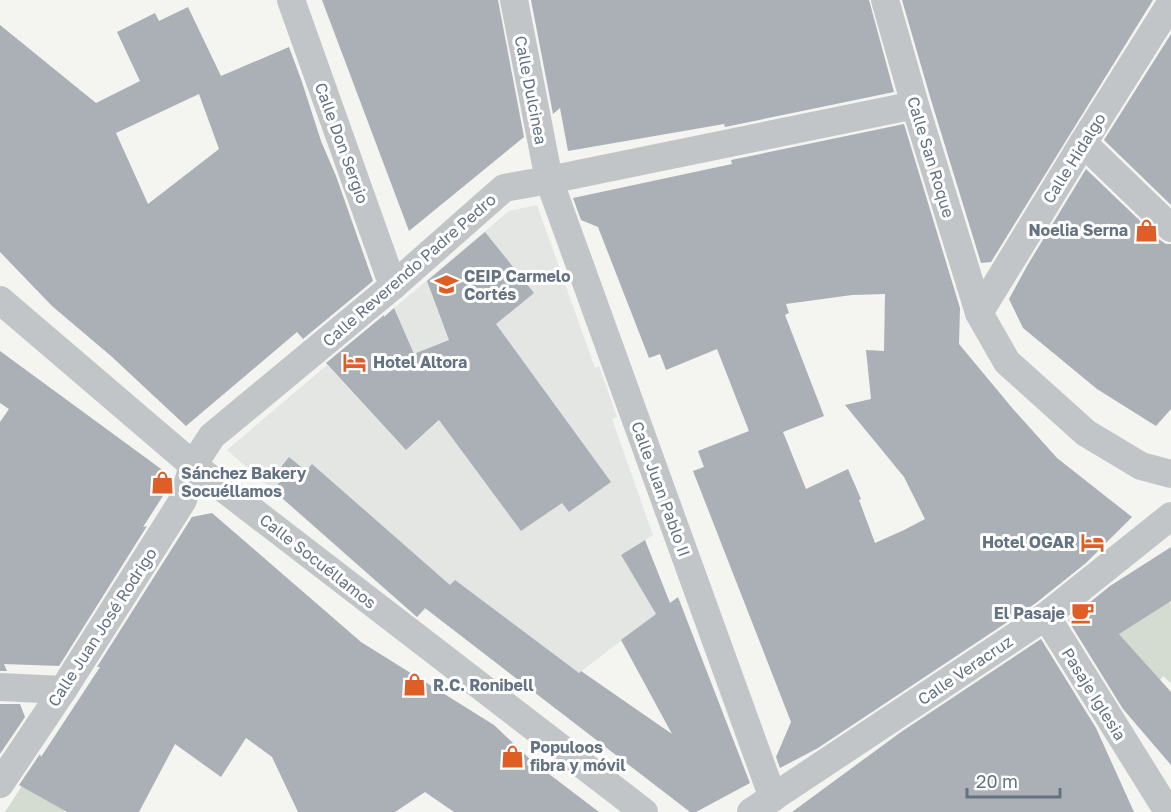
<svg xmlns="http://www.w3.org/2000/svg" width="1171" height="812" font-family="'Golos Text',sans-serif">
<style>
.built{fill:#e4e6e4}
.green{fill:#d4dbd1}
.building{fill:#aab0b6;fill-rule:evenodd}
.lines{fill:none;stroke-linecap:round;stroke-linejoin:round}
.street{stroke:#c2c5c8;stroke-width:28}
.labels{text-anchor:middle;stroke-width:6;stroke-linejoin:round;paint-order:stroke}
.street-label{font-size:16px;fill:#647281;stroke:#fff}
.poi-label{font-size:16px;font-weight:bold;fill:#647281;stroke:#fff;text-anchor:start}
</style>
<rect width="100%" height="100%" fill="#f4f4f0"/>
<path class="built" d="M 537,205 L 595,368 L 599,366 L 617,417 L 612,419 L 653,535 L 621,555 L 656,614 L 579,673 L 547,702 L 426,609 L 417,617 L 227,450 L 327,365 L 406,450 L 439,421 L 417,391 L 361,336 L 509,211 Z"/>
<g class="green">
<path d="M 1164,595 L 1171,604 L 1171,683 L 1163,676 L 1160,680 L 1119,634 Z"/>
<path d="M 22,786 L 64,810 L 64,812 L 5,812 Z"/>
</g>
<g class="building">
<path d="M 322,0 L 498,0 L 524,137 L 409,231 Z"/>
<path d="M 531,0 L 869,0 L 894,92 L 725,127 L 724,124 L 568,151 L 560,108 L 553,114 Z"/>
<path d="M 902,0 L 1153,0 L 991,262 L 981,263 L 931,100 Z"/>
<path d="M 188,7 L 221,76 L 289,47 L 302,82 L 321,141 L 336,176 L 373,281 L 303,339 L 297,332 L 186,426 L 111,356 L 52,306 L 0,252 L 0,25 L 96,103 L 140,81 L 117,32 L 155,13 L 159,21 ZM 199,94 L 219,149 L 148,204 L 116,133 Z"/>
<path d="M 1171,34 L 1171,205 L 1104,140 Z"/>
<path d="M 904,124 L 960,308 L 959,344 L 1013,409 L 1057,458 L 1132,517 L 1086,563 L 1036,603 L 818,748 L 780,768 L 776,757 L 791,722 L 693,471 L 704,467 L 698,451 L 749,431 L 717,349 L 666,370 L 660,354 L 649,358 L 598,227 L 581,220 L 573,198 L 732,164 L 731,160 ZM 885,294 L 884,351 L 866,350 L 871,399 L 845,405 L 904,477 L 925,519 L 904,530 L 875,543 L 859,500 L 861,499 L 848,469 L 806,489 L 783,432 L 824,416 L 785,315 L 789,313 L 786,304 L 852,295 Z"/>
<path d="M 1086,169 L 1160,240 L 1166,244 L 1171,244 L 1171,409 L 1156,426 L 1097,389 L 1023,328 L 1009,299 L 1027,266 Z"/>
<path d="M 485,232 L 534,293 L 496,324 L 611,482 L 569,512 L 562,503 L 521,531 L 439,420 L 406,450 L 326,363 L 384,315 L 384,317 L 394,308 L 414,354 L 449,340 L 427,281 Z"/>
<path d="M 0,351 L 172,477 L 170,485 L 143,527 L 147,526 L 59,666 L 4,664 L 7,671 L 0,671 L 0,422 L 9,409 L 0,403 Z"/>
<path d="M 289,457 L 306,471 L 312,464 L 450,585 L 455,580 L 579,673 L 581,671 L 672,734 L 621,640 L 656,614 L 621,555 L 645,540 L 670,603 L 678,597 L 750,783 L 696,812 L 690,812 L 425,608 L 417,617 L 409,610 L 273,490 L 280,482 L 274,476 Z"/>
<path d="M 212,513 L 361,642 L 494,725 L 532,761 L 599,812 L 454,812 L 425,792 L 395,812 L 298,812 L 272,757 L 246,738 L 221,777 L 175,744 L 139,812 L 67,812 L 19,785 L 40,754 L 41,757 L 100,667 L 97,667 L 192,517 Z"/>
<path d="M 1171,547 L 1171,601 L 1119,634 L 1171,692 L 1171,765 L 1123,709 L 1068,620 L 1110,586 Z"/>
<path d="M 1041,639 L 1096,728 L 1134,812 L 792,812 L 901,732 Z"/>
<path d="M 0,704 L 20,704 L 25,717 L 0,754 Z"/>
</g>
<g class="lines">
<g class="street">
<path d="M 291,0 L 393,286"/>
<path d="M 514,0 L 549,180 L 773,798"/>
<path d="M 885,0 L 915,105 L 979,313 L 1007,362 L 1086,433 L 1141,466 L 1171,474"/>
<path d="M 1083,143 L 1171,228"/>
<path d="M 0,300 L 193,465 L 644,812"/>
<path d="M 979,313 L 1083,143 L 1171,3"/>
<path d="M 1046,616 L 1162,802"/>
<path d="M 0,687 L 63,690"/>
<path d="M 0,784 L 63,690 L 183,500 L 193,465 L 212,436 L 393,286 L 504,188 L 549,180 L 915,105"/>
<path d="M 751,812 L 1046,616 L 1171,516"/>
</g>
</g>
<defs>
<symbol id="shop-bare" viewBox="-9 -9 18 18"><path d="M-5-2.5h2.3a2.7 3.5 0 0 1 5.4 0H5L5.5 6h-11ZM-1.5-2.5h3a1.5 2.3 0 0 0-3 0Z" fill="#de5e26" stroke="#fff" stroke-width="2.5" paint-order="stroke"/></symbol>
<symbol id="school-bare" viewBox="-9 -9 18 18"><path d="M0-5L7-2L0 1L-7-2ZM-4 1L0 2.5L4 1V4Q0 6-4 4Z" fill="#de5e26" stroke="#fff" stroke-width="2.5" paint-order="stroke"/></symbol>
<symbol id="hotel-bare" viewBox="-9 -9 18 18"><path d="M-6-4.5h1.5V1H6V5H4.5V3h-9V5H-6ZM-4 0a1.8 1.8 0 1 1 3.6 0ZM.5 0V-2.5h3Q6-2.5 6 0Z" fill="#de5e26" stroke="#fff" stroke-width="2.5" paint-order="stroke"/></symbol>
<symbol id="cafe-bare" viewBox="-9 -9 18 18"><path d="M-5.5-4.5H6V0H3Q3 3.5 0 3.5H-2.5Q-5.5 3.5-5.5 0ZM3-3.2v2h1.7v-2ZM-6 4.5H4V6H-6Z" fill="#de5e26" stroke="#fff" stroke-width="2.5" paint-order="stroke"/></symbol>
</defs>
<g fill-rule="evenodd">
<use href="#shop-bare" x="1130" y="214" width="33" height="33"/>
<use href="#school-bare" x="430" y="268" width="33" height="33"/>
<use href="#hotel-bare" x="338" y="346" width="33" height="33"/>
<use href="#shop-bare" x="146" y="466" width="33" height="33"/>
<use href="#hotel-bare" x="1076" y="526" width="33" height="33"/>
<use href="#cafe-bare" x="1066" y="596" width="33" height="33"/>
<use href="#shop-bare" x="398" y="668" width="33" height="33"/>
<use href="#shop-bare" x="496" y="740" width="33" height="33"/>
</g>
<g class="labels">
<g class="street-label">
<text transform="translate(531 90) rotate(79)" y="6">Calle Dulcinea</text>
<text transform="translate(342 143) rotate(70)" y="6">Calle Don Sergio</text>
<text transform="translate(931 157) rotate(73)" y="6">Calle San Roque</text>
<text transform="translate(1074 158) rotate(-58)" y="6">Calle Hidalgo</text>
<text transform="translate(409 270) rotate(-41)" y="6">Calle Reverendo Padre Pedro</text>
<text transform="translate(661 489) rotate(70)" y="6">Calle Juan Pablo II</text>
<text transform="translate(318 561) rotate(38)" y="6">Calle Socuéllamos</text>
<text transform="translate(102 627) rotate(-57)" y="6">Calle Juan José Rodrigo</text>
<text transform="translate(965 670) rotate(-34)" y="6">Calle Veracruz</text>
<text transform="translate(1094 694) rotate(58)" y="6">Pasaje Iglesia</text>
</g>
<g class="poi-label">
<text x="1128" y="236" text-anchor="end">Noelia Serna</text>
<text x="464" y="282">CEIP Carmelo<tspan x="464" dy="18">Cortés</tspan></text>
<text x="373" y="368">Hotel Altora</text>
<text x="181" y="479">Sánchez Bakery<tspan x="181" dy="18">Socuéllamos</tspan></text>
<text x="1075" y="548" text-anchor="end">Hotel OGAR</text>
<text x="1065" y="619" text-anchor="end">El Pasaje</text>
<text x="433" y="691">R.C. Ronibell</text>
<text x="530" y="753">Populoos<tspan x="530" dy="18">fibra y móvil</tspan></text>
</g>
</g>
<path d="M967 788v9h93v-9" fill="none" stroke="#647281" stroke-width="3"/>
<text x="976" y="788" font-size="18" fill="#647281" stroke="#ffffff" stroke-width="4.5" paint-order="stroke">20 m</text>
</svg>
